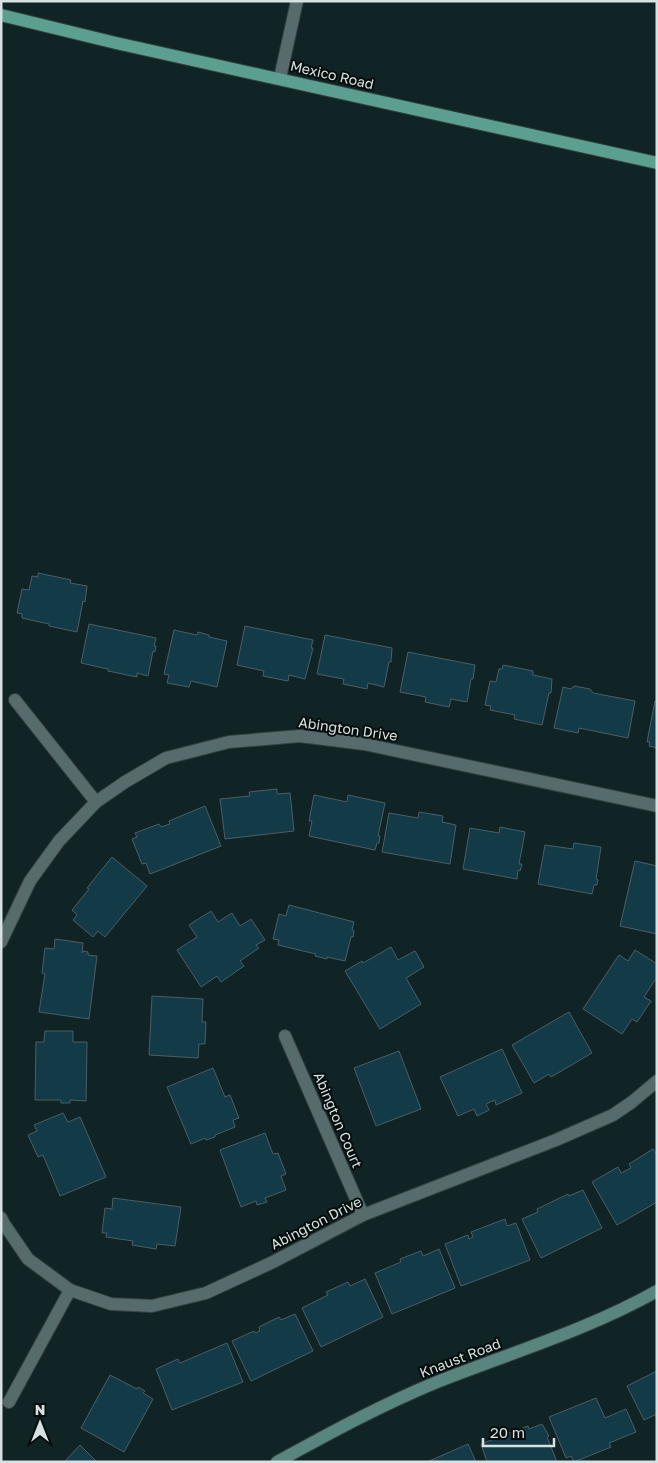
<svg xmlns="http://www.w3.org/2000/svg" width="658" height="1463" font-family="'Golos Text',sans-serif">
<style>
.building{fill:#123a47;stroke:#4b5e65}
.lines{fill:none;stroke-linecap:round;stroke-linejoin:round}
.minor-casing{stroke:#334041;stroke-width:14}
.secondary-casing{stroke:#334041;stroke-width:14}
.primary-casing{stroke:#334041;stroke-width:14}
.minor{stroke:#566b6c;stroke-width:12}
.secondary{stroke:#59857f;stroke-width:12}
.primary{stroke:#5b9f91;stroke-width:12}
.labels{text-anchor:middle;stroke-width:4;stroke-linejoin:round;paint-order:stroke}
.street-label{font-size:14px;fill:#d6e2e2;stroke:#050c0c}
</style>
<rect width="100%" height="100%" fill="#112425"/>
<g class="building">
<path d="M 38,573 L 71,580 L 70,583 L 87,586 L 85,602 L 83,601 L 77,632 L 49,626 L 49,624 L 22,618 L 22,614 L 17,613 L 22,589 L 29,590 L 32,576 L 38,577 Z"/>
<path d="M 89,624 L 156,638 L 154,646 L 156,646 L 155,652 L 153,651 L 148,676 L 137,673 L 137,677 L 108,671 L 108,669 L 81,663 Z"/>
<path d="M 245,626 L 313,640 L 311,648 L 313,648 L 305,679 L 289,675 L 288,681 L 263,676 L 264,671 L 237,665 Z"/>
<path d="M 174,630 L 197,635 L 198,632 L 209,635 L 209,637 L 227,641 L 217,687 L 191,681 L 189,687 L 167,683 L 169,675 L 164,674 Z"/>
<path d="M 325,635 L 392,648 L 391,662 L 389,662 L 384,687 L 368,683 L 367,689 L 343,684 L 344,679 L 317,674 Z"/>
<path d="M 408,652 L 475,665 L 473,679 L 471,679 L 467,702 L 451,699 L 449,707 L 425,702 L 426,697 L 400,692 Z"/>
<path d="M 503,665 L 533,671 L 533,675 L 552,679 L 551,693 L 549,693 L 542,725 L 514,719 L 515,715 L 490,710 L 491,706 L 485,705 L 490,681 L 496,682 L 499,669 L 502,669 Z"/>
<path d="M 574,686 L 590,689 L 593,693 L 635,701 L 628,738 L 579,728 L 578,733 L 554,728 L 563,687 L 571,689 Z"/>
<path d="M 655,701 L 657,701 L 657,748 L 649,746 L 650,742 L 647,742 Z"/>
<path d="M 277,789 L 277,794 L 290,793 L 294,831 L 225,839 L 220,799 L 250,796 L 249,792 Z"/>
<path d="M 314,795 L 347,802 L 348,795 L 385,803 L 378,836 L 380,836 L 379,843 L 377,843 L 375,850 L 309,836 L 312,821 L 309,821 Z"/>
<path d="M 205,806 L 221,846 L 150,874 L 146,863 L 142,864 L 132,839 L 137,837 L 135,833 L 159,824 L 161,827 L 170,824 L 169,821 Z"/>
<path d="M 419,812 L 443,816 L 442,822 L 456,825 L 450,864 L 382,852 L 389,813 L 418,818 Z"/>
<path d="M 500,827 L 525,832 L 519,864 L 522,864 L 520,871 L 518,870 L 517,879 L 463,869 L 470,828 L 499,833 Z"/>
<path d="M 574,843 L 601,847 L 596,879 L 598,880 L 597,885 L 594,885 L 592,894 L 538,884 L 545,845 L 573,849 Z"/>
<path d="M 112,857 L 147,886 L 105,937 L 98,931 L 93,937 L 73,920 L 77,915 L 72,910 L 89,889 L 87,888 Z"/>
<path d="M 635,861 L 657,866 L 657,934 L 620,926 Z"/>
<path d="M 289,905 L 354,922 L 352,930 L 354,931 L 353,937 L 351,937 L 345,961 L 327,957 L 327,959 L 315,956 L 316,954 L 278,945 L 279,940 L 273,939 L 279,914 L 286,916 Z"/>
<path d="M 211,911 L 218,922 L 232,913 L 240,926 L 251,919 L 265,940 L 256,945 L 259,948 L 240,961 L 244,966 L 221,982 L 217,976 L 201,987 L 177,950 L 197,937 L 189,925 Z"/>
<path d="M 55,939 L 83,943 L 82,953 L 83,951 L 88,952 L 88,955 L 97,956 L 89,1019 L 39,1012 L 45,974 L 42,973 L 45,948 L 54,949 Z"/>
<path d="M 391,947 L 398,960 L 415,951 L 424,967 L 406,978 L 421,1004 L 380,1029 L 345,971 L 362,961 L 363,963 Z"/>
<path d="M 635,950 L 657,964 L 657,977 L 644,997 L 651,1001 L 637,1022 L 632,1019 L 622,1034 L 583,1009 L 619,955 L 628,961 Z"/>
<path d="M 152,996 L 203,999 L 202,1022 L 206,1022 L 205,1044 L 199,1044 L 198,1058 L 149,1055 Z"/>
<path d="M 569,1012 L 592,1053 L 551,1077 L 549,1074 L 534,1083 L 512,1045 Z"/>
<path d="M 45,1031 L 73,1031 L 73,1042 L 87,1042 L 86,1101 L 70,1100 L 70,1103 L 61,1103 L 61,1100 L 35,1100 L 36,1042 L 44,1042 Z"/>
<path d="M 502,1049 L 522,1093 L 496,1105 L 495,1100 L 486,1104 L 489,1110 L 477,1116 L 474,1109 L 458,1116 L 440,1077 Z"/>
<path d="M 399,1051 L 421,1109 L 376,1126 L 354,1068 Z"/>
<path d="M 213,1068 L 225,1097 L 230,1095 L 239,1118 L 233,1120 L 235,1127 L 215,1135 L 215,1137 L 206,1140 L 205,1138 L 191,1144 L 167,1087 Z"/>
<path d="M 63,1113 L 68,1122 L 80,1117 L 106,1177 L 60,1196 L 43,1155 L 38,1157 L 28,1135 L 37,1131 L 34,1125 Z"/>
<path d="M 265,1133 L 273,1154 L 278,1153 L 286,1174 L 281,1176 L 286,1190 L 265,1198 L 267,1202 L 257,1205 L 256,1201 L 241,1207 L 220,1150 Z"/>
<path d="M 653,1149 L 657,1155 L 657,1202 L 617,1225 L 592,1182 L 618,1167 L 621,1173 L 631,1168 L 629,1164 Z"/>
<path d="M 583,1190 L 602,1228 L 541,1258 L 522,1219 L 538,1212 L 537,1209 L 568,1194 L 569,1196 Z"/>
<path d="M 113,1198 L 181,1207 L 175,1246 L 157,1244 L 156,1249 L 132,1245 L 133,1241 L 106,1237 L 107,1233 L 102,1233 L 105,1208 L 112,1209 Z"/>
<path d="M 505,1219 L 507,1226 L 516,1223 L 530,1260 L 461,1286 L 445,1244 L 468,1235 L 469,1239 L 473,1237 L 471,1232 Z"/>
<path d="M 439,1249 L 455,1288 L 392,1314 L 375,1273 L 401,1262 L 400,1259 L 421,1251 L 423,1256 Z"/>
<path d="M 365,1279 L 383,1317 L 321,1347 L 302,1308 L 328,1295 L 326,1292 L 348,1282 L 350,1286 Z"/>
<path d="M 295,1314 L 313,1351 L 251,1381 L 232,1341 L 254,1331 L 255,1333 L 260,1331 L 259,1327 L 279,1317 L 281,1320 Z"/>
<path d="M 227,1343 L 243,1382 L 172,1410 L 156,1369 L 178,1359 L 180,1363 Z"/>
<path d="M 657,1371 L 657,1414 L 644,1420 L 627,1386 Z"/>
<path d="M 110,1375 L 137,1389 L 138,1387 L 145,1391 L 143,1393 L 153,1399 L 124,1452 L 81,1428 Z"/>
<path d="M 596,1398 L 605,1418 L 626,1409 L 636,1432 L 609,1443 L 611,1447 L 574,1462 L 571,1456 L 566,1458 L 549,1417 Z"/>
<path d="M 542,1424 L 549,1436 L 547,1437 L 557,1462 L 487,1462 L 481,1444 L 528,1426 L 529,1429 Z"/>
<path d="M 468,1444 L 476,1462 L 427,1462 Z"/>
<path d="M 80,1445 L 97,1462 L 64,1462 Z"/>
</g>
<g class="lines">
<defs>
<g id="minor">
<path d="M 280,78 L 297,1"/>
<path d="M 15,700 L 96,802"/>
<path d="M 1,942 L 30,881 L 59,841 L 96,802 L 125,782 L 166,758 L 229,742 L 300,736 L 364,744 L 657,806"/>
<path d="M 285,1036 L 363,1215"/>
<path d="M 1,1218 L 4,1224 L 28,1259 L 70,1290 L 111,1304 L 152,1306 L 206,1293 L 273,1262 L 363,1215 L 556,1140 L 613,1115 L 632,1102 L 657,1081"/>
<path d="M 9,1402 L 70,1290"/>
</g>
<path id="secondary" d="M 277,1462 C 330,1433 381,1405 437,1382 C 510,1353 588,1330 657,1291"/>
<path id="primary" d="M 1,15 L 116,43 L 657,163"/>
</defs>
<use href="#minor" class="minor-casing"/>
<use href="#secondary" class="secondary-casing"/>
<use href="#primary" class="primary-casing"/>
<use href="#minor" class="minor"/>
<use href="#secondary" class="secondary"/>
<use href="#primary" class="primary"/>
</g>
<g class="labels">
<g class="street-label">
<text transform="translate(332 75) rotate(13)" y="5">Mexico Road</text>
<text transform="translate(348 729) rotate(8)" y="5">Abington Drive</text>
<text transform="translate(338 1120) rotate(67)" y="5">Abington Court</text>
<text transform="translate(316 1223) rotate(-27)" y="5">Abington Drive</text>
<text transform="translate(460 1358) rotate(-21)" y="5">Knaust Road</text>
</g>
</g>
<rect width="658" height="1463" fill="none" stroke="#d6e2e2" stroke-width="5"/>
<g transform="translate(40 1423)" stroke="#050c0c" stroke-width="4" paint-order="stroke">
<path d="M0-4L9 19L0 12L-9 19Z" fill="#d6e2e2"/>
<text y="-8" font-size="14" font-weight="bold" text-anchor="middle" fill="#d6e2e2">N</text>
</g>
<path d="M483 1438v8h71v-8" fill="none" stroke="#d6e2e2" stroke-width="2.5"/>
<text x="490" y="1438" font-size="15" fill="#d6e2e2" stroke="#050c0c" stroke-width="4" paint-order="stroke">20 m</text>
</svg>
